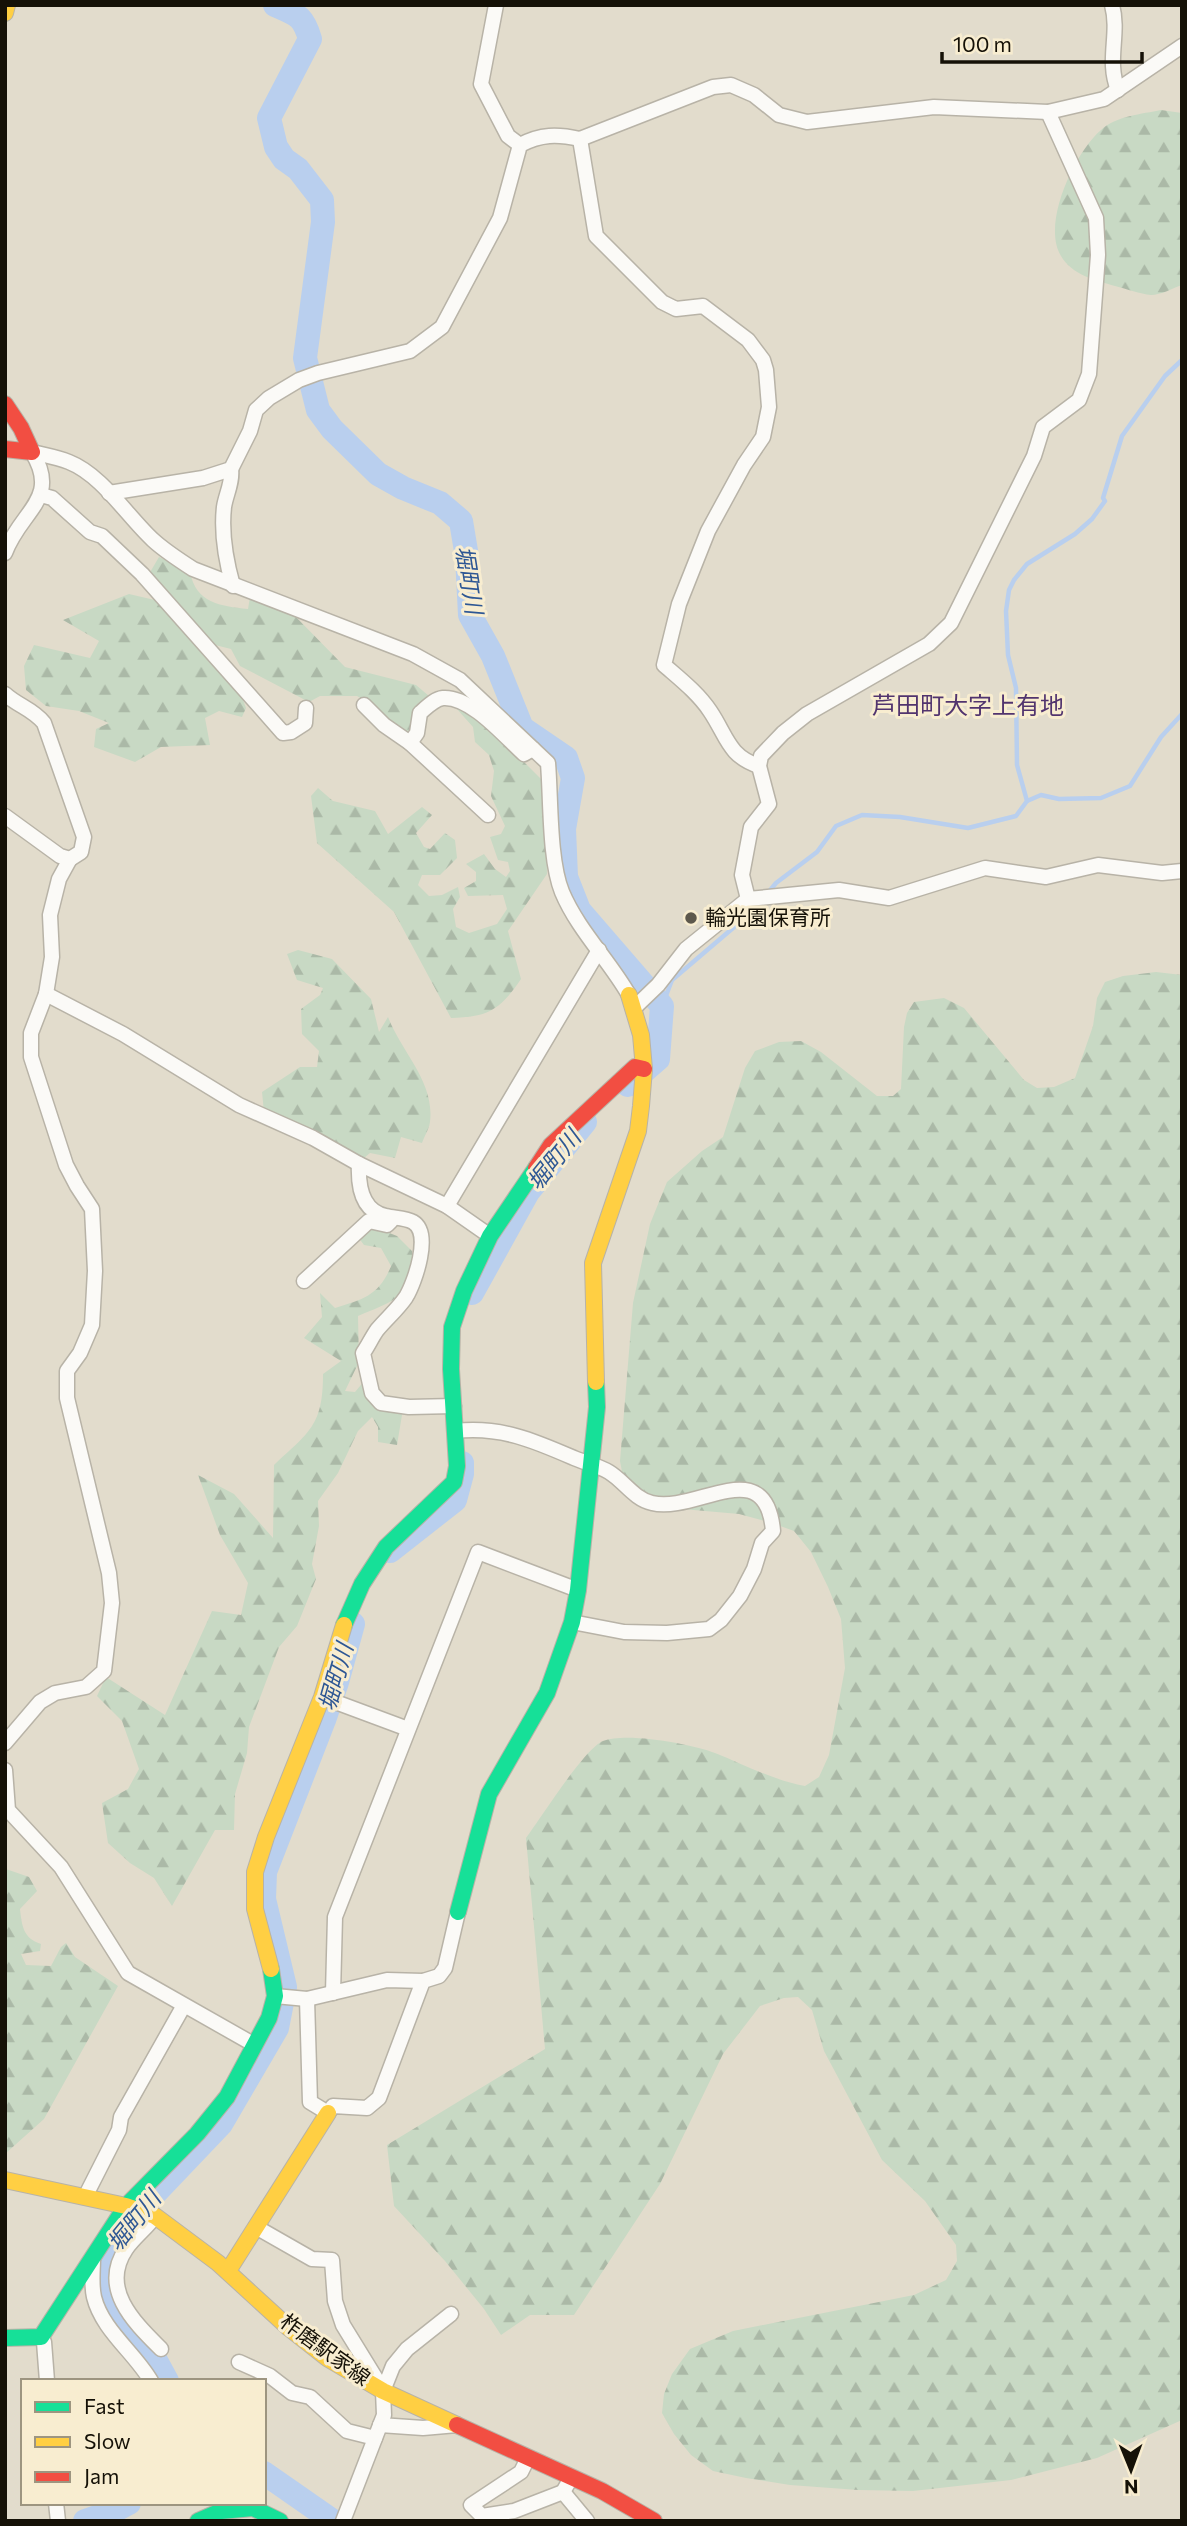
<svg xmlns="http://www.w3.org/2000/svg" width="1187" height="2526" font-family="Commissioner,'Noto Sans JP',sans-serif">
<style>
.forest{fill:url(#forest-firs)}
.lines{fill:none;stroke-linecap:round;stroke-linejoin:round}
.stream{stroke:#b9cfee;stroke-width:4.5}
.river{stroke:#b9cfee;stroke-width:24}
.street-casing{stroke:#b8b3a7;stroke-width:17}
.fast-casing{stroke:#b8b3a7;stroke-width:18}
.slow-casing{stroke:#b8b3a7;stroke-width:18}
.jam-casing{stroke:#b8b3a7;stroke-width:18}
.street{stroke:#fbfaf7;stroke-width:14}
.fast{stroke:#16e098;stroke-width:16}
.slow{stroke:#ffcf43;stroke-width:16}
.jam{stroke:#f24e42;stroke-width:16}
.poi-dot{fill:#5d584c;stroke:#f8edd0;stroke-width:2.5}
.labels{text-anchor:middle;stroke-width:6;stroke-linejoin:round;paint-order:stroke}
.poi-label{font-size:21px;fill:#151107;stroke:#f8edd0;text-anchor:start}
.street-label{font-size:21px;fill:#151107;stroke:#f8edd0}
.water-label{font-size:23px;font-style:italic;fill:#2e5794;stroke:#f8edd0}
.quarter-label{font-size:24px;fill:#51346e;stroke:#f8edd0}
</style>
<defs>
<pattern id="forest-firs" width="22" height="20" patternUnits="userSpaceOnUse" patternTransform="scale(1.75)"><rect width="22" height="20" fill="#c8d9c4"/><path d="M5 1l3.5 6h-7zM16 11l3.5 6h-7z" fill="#abb9a7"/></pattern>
</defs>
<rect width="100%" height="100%" fill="#e2dccc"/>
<g class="forest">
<path d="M 1161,110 L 1182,113 L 1182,285 C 1173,288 1161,295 1151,295 C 1140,294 1127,289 1115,286 C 1095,280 1072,275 1061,256 C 1041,224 1075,152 1101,130 C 1116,116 1142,114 1161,110 Z"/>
<path d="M 159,557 L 190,572 C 196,603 220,606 248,609 L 250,597 L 293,614 L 345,667 L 416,685 L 429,696 L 415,712 L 412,734 L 393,728 L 371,704 L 357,696 L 320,696 L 309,702 L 240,666 L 231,649 L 215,645 L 149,574 Z"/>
<path d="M 129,594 L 159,601 L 239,689 L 246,708 L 242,717 L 219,711 L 205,718 L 210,745 L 161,747 L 135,762 L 94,747 L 96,729 L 109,723 L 79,711 L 46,706 L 26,690 L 24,666 L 34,645 L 90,658 L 99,641 L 63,620 Z"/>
<path d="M 456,708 L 463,709 L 484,722 L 541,779 L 546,833 L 547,874 L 508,931 L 521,979 C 500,1010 488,1017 451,1018 L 394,912 L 317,843 L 311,796 L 318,788 L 333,801 L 375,811 L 388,834 L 422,807 L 432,815 L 416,833 L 424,847 L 430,849 L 445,833 L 455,840 L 457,858 L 440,875 L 422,875 L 418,885 L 429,896 L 442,895 L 458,887 L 460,897 L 453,909 L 456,927 L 469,933 L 497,924 L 507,909 L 503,895 L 468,896 L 464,888 L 476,881 L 476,872 L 466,864 L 484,854 L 495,869 L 506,877 L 510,871 L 508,862 L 498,860 L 490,837 L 501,834 L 505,826 L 491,796 L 494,771 L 489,755 L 475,742 L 473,727 Z"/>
<path d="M 298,950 L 332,959 L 371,999 L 379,1032 L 388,1017 C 402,1053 435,1082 430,1122 C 429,1129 424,1137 422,1143 L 401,1137 L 395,1158 L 370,1153 L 364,1158 L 325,1138 L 264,1112 L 262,1092 L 300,1067 L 317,1067 L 319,1051 L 302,1034 L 301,1009 L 320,995 L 323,988 L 297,980 L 287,954 Z"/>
<path d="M 1156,972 L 1182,975 L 1182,2420 L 1097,2458 L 1011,2480 L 913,2491 L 858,2490 L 790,2485 L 746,2478 L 713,2471 L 691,2455 L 674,2434 L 662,2413 L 664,2394 L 672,2374 L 690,2349 L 733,2331 L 914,2295 L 946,2280 L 957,2261 L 956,2245 L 925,2201 L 882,2160 L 824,2051 L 812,2010 L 798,1997 L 784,1998 L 760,2006 L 723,2054 L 660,2184 L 574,2315 L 530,2315 L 501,2335 L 484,2309 L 445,2261 L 394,2206 L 387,2145 L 545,2049 L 526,1838 C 541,1818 584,1749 603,1741 C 627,1732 691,1744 715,1753 C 745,1765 773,1780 805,1786 L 819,1777 L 829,1755 L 845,1668 L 841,1619 L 828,1587 L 811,1552 L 794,1531 L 772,1523 L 739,1514 L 648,1506 L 626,1493 L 620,1461 L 633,1303 L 650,1224 L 667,1182 L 702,1151 L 723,1137 L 745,1068 L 755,1051 L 779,1042 L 801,1041 L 821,1052 L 877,1096 L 893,1096 L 901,1089 L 904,1027 L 907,1013 L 914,1002 L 944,998 L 964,1008 L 1024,1080 L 1037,1088 L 1054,1087 L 1075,1078 L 1093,1026 L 1097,998 L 1105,982 L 1123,976 Z"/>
<path d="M 374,1227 L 397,1236 L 412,1251 C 414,1297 396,1300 358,1316 L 359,1362 L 345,1391 L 355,1392 L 365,1380 L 368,1396 L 377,1408 L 403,1409 L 397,1445 L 378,1442 L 378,1427 L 372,1417 L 358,1431 L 338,1473 L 318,1501 L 319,1526 L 312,1564 L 316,1579 L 297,1626 L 279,1647 L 249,1727 L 247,1753 L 235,1794 L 234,1830 L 215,1830 L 172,1906 L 154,1878 L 130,1863 L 108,1843 L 102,1803 L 128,1789 L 139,1769 L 122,1721 L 97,1696 L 106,1677 L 165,1715 L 212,1611 L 241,1615 L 248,1583 L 220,1535 L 198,1475 L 234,1494 L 273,1538 L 274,1465 C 309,1432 323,1426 323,1374 L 341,1361 L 304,1338 L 322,1317 L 320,1293 L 335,1308 C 363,1299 379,1296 391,1266 L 381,1248 L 364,1245 L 358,1237 Z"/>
<path d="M 6,1869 L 29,1877 L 37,1891 L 20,1909 C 22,1926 23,1938 41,1944 L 40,1951 L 21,1954 L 26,1965 L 51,1966 L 61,1947 L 66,1943 L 75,1957 L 118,1986 L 44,2119 L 5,2154 Z"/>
</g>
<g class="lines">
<g class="stream">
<path d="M 1027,801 L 1017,765 L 1016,688 L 1008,655 L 1006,611 L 1009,590 L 1014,580 L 1027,564 L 1075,534 L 1092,519 L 1105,501 L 1103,498 L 1122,436 L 1165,376 L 1182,360"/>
<path d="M 767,894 L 776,883 L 817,852 L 836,826 L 862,815 L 900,817 L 968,828 L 1016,816 L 1027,801 L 1041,795 L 1059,799 L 1101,798 L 1130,786 L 1161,737 L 1182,714"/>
<path d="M 662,1006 L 672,980 L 753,911 L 762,901"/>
</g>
<g class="river">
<path d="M 275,5 C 297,15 303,15 310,39 L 269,118 L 276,147 L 284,159 L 298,169 L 322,200 L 323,222 L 305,358 L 318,410 L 332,429 L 378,474 L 403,488 L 440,503 L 461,521 L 467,557 L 470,615 L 493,656 L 522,728 L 566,758 L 573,778 L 564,829 L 566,877 L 579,910 L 662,1006 L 658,1059 L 628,1085"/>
<path d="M 472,1293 L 528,1192 L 585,1122"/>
<path d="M 390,1551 L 455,1500 L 462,1474 L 462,1463"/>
<path d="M 167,2381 L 149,2348 L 107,2311 L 101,2277 L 106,2254 L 122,2228 L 221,2124 L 277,2028 L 285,1987 L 264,1899 L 265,1872 L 324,1720 L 337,1682 L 353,1624"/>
<path d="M 264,2473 L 333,2521"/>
<path d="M 85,2521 L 114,2511 L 129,2503"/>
</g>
<defs>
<g id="street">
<path d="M 496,5 L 481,84 L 508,136 L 520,145"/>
<path d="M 1112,5 C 1120,34 1106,60 1118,90"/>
<path d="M 580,139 L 596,236 L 662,302 L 676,309 L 703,306 L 748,340 L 763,360 L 766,370 L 769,407 L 763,437 L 744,465 L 708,531 L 679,604 L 664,665 C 680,679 698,693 710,711 C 727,736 728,756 759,766"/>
<path d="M 32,452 C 44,455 57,457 69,462 C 102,475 127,516 153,540 C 165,551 179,560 193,569 L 413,654 L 460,680 L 548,763 C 551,799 549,860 562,892 C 578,930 609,960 629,995"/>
<path d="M 231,469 C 233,482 226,494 224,507 C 221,533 226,561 233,586"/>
<path d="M 109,493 L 203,478 L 231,469 L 250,431 L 256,410 L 269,398 L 299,380 L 318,373 L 410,351 L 442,327 L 500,218 L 520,145 C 541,134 557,134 580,139 L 713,87 L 731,85 L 754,95 L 779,115 L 807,122 L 934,107 L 1048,112 L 1104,99 L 1182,46"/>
<path d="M 41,495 L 52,498 L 90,532 L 102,536 L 142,574 L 283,733 L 291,732 L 305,723 L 306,708"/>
<path d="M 5,553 C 20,511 61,499 32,452"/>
<path d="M 5,694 C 18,706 33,709 44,723 L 84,837 L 81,852 L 70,859 L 60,856 L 5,816"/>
<path d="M 364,705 L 384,725 L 410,743 L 488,815"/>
<path d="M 410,743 L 417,733 L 420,713 C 426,708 434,699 443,698 C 471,696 505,737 524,754 L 533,749"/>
<path d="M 748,899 L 742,875 L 751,827 L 769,804 L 759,766 L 761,756 L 783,733 L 807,714 L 929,644 L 951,623 L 1034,456 L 1043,427 L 1079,400 L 1089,374 L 1098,255 L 1096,218 L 1048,112"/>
<path d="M 46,994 L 123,1034 L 239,1105 L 313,1138 L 359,1164 L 447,1206 L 490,1236"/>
<path d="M 633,1009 L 658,985 L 686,949 L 748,899 L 839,890 L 889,898 L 985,868 L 1046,877 L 1098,865 L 1162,873 L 1182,871"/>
<path d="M 359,1164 C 358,1185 361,1211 386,1216 C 394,1218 406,1218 413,1222 C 432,1233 415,1282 406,1297 C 398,1309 386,1319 377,1330 C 372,1337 368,1346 363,1353 L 372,1393 L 381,1403 L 409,1407 L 454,1406"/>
<path d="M 447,1206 L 599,950"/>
<path d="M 304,1281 L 369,1221 L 387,1225 L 391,1221"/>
<path d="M 456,1431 C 501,1426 535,1441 574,1458 C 586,1463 599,1466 609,1472 C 624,1481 634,1499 652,1503 C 696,1514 766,1451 773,1531 L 762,1543 L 754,1569 L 740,1596 L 721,1620 L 709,1629 L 667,1633 L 624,1632 L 572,1622"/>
<path d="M 322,1697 L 408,1729"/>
<path d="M 5,1743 L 40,1702 L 55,1693 L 86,1687 L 104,1671 L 112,1603 L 109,1573 L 67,1398 L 67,1371 L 80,1353 L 92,1325 L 95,1271 L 92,1209 L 77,1186 L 66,1165 L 31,1057 L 31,1033 L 46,994 L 52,957 L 50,915 L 59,879 L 70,859"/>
<path d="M 5,1770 L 8,1810 L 61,1867 L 128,1973 L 253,2044"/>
<path d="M 333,1993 L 335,1917 L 478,1552 L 578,1590"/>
<path d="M 275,1996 L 307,1999 L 387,1980 L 423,1981"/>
<path d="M 307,1999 L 310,2102 L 328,2113 L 333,2106 L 367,2108 L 379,2098 L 423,1981 L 439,1976 L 445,1968 L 458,1912"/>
<path d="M 85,2197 L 119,2130 L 121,2117 L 183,2007"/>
<path d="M 155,2216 C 147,2228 134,2237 126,2249 C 99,2289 135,2323 161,2349"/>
<path d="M 256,2227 L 312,2259 L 332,2260 L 335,2301 L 343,2325 L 383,2390"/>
<path d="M 93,2258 C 93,2271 91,2284 94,2297 C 102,2330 135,2353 151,2381"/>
<path d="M 41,2337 L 44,2342 L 47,2381"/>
<path d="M 239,2362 L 270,2376 L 292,2393 L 310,2397 L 347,2431 L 375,2438"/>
<path d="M 380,2425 L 423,2428 L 457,2425"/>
<path d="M 528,2458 L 521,2472 L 471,2505 L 482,2516 L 514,2511 L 563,2492 L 571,2478"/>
<path d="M 563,2492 L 587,2521"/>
<path d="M 56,2503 L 58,2521"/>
<path d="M 343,2521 L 384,2415 L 383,2391 L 393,2366 L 407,2349 L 451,2314"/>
</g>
<g id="fast">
<path d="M 344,1625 L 362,1584 L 386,1547 L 454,1482 L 457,1466 L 451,1369 L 452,1327 L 464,1291 L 490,1236 L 536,1168"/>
<path d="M 458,1912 L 489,1794 L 547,1693 L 572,1622 L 578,1590 L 597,1407 L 596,1382"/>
<path d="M 5,2338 L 41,2337 L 126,2206 L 197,2134 L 227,2097 L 269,2018 L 275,1996 L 271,1969"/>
<path d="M 198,2521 L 221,2511 L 253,2508 L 280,2521"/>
</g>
<g id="slow">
<path d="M 5,13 L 7,5"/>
<path d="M 596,1382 L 593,1263 L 638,1131 L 641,1106 L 644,1069 L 641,1035 L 629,995"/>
<path d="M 271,1969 L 255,1909 L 255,1872 L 266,1837 L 322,1697 L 344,1625"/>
<path d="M 5,2180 L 126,2206 L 155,2216 L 218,2263 L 289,2328 L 327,2358 L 383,2391 L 457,2425"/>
<path d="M 228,2271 L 328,2113"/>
</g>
<g id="jam">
<path d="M 5,404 L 21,428 L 32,452 L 5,449"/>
<path d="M 536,1168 L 551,1145 L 635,1067 L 644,1069"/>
<path d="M 457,2425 L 602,2491 L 654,2521"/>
</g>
</defs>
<use href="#street" class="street-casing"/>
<use href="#fast" class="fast-casing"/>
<use href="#slow" class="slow-casing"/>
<use href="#jam" class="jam-casing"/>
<use href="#street" class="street"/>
<use href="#fast" class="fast"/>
<use href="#slow" class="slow"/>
<use href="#jam" class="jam"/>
</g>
<circle class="poi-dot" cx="691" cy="918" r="7"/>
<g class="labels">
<g class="poi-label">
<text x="705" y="925">輪光園保育所</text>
</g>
<g class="street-label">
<text transform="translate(325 2350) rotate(36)" y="7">柞磨駅家線</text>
</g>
<g class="water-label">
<text transform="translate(469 580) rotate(81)" y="8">堀町川</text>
<text transform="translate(554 1160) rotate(-51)" y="8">堀町川</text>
<text transform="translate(336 1677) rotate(-74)" y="8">堀町川</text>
<text transform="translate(134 2221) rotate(-51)" y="8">堀町川</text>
</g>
<g class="quarter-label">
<text x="968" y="714">芦田町大字上有地</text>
</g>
</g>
<rect width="1187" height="2526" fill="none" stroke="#151107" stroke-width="14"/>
<rect x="21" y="2379" width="245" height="126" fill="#f8edd0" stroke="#9d9580" stroke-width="2"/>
<rect x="35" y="2402" width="35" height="10" fill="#16e098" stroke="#9d9580" stroke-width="2"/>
<text x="84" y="2414" font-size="21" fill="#151107">Fast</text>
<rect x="35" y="2437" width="35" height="10" fill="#ffcf43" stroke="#9d9580" stroke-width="2"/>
<text x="84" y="2449" font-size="21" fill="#151107">Slow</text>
<rect x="35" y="2472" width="35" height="10" fill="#f24e42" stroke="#9d9580" stroke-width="2"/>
<text x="84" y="2484" font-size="21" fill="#151107">Jam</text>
<g transform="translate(1131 2470) rotate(179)" stroke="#f8edd0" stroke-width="5" paint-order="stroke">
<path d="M0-5L12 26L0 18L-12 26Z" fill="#151107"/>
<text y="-10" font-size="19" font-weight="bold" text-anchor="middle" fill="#151107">N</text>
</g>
<path d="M942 52v10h200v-10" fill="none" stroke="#151107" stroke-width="3.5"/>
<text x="953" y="52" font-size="21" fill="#151107" stroke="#f8edd0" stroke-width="5" paint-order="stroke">100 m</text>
</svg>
